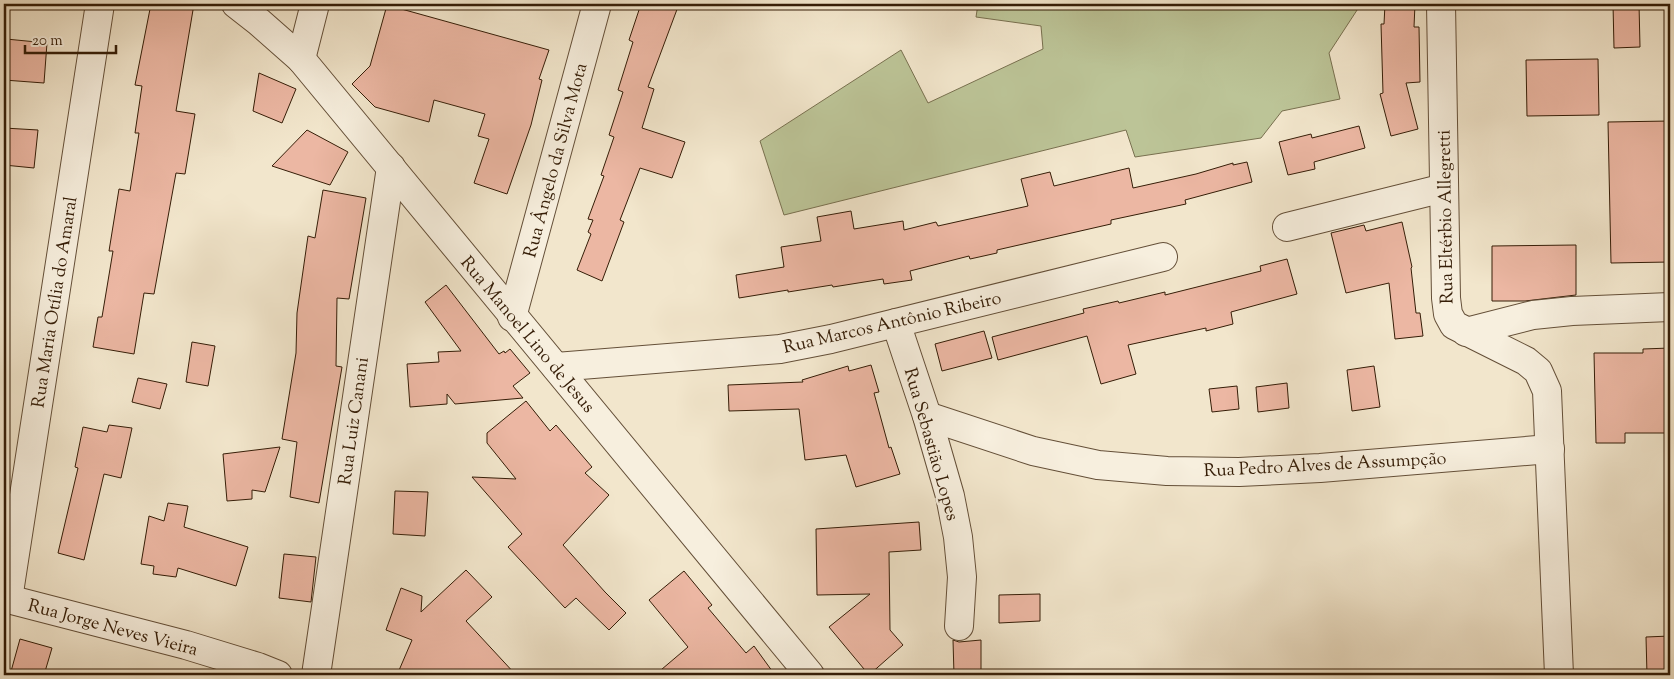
<svg xmlns="http://www.w3.org/2000/svg" width="1674" height="679" font-family="'Sorts Mill Goudy',serif">
<style>
.green{fill:#bcc497;stroke:#78704f}
.building{fill:#ecb7a3;stroke:#351d07}
.lines{fill:none;stroke-linecap:round;stroke-linejoin:round}
.minor-casing{stroke:#644f38;stroke-width:30}
.minor{stroke:#f7efde;stroke-width:28}
.labels{text-anchor:middle;stroke-width:5;stroke-linejoin:round;paint-order:stroke}
.street-label{font-size:18px;fill:#351d07;stroke:#f7efde}
</style>
<rect width="100%" height="100%" fill="#f2e6cc"/>
<filter id="stains"><feTurbulence type="fractalNoise" baseFrequency=".004" numOctaves="4"/><feColorMatrix values="0 0 0 0 .2 0 0 0 0 .09 0 0 0 0 .02 0 0 0 .5 -.17"/></filter>
<radialGradient id="worn" r=".72"><stop offset=".6" stop-color="#630" stop-opacity="0"/><stop offset="1" stop-color="#630" stop-opacity=".3"/></radialGradient>
<path class="green" d="M 978,4 L 1361,4 L 1329,53 L 1340,99 L 1282,111 L 1261,138 L 1135,157 L 1126,130 L 784,215 L 760,141 L 901,50 L 928,103 L 1043,49 L 1041,26 L 976,17 Z"/>
<g class="building">
<path d="M 151,4 L 194,4 L 176,111 L 195,114 L 185,174 L 176,173 L 154,294 L 144,293 L 134,354 L 93,347 L 98,317 L 102,317 L 113,251 L 109,251 L 119,189 L 130,191 L 139,133 L 135,133 L 142,86 L 135,85 Z"/>
<path d="M 641,4 L 679,4 L 648,87 L 654,89 L 642,128 L 685,142 L 672,178 L 640,168 L 620,220 L 624,222 L 602,281 L 577,270 L 591,234 L 588,232 L 593,220 L 588,219 L 604,176 L 601,175 L 614,137 L 609,135 L 623,92 L 618,90 L 633,42 L 629,40 Z"/>
<path d="M 1385,4 L 1415,4 L 1414,27 L 1419,27 L 1420,82 L 1406,83 L 1418,129 L 1391,136 L 1380,94 L 1383,93 L 1381,24 L 1384,24 Z"/>
<path d="M 1613,4 L 1639,4 L 1640,47 L 1614,48 Z"/>
<path d="M 387,5 L 549,50 L 539,79 L 542,80 L 531,125 L 507,194 L 474,183 L 489,139 L 478,136 L 485,114 L 434,100 L 429,122 L 375,107 L 352,84 L 370,66 Z"/>
<path d="M 6,39 L 47,43 L 44,83 L 4,80 Z"/>
<path d="M 1598,59 L 1599,115 L 1527,116 L 1526,60 Z"/>
<path d="M 259,73 L 296,89 L 282,123 L 253,111 Z"/>
<path d="M 1670,121 L 1670,262 L 1611,263 L 1608,122 Z"/>
<path d="M 1359,126 L 1365,148 L 1314,162 L 1315,169 L 1288,175 L 1279,142 L 1311,134 L 1312,138 Z"/>
<path d="M 4,128 L 38,130 L 34,168 L 4,165 Z"/>
<path d="M 307,130 L 348,152 L 330,185 L 272,166 Z"/>
<path d="M 1247,162 L 1252,182 L 1185,200 L 1186,204 L 1111,220 L 1111,224 L 997,250 L 997,253 L 970,259 L 969,256 L 910,271 L 912,280 L 884,284 L 883,279 L 833,287 L 832,285 L 788,292 L 788,290 L 739,298 L 736,275 L 784,267 L 781,247 L 821,241 L 817,217 L 851,211 L 854,229 L 903,221 L 904,230 L 936,222 L 938,226 L 1028,206 L 1021,179 L 1050,172 L 1054,186 L 1129,168 L 1133,188 L 1196,174 L 1233,163 L 1233,165 Z"/>
<path d="M 323,190 L 366,198 L 349,299 L 337,298 L 336,366 L 342,367 L 319,503 L 290,497 L 297,442 L 282,439 L 296,353 L 297,313 L 308,236 L 315,238 Z"/>
<path d="M 1402,222 L 1412,267 L 1411,268 L 1416,313 L 1420,313 L 1423,336 L 1395,339 L 1389,283 L 1346,293 L 1331,233 L 1364,225 L 1366,231 Z"/>
<path d="M 1576,245 L 1576,295 L 1525,301 L 1492,301 L 1492,246 Z"/>
<path d="M 1287,259 L 1297,294 L 1231,312 L 1233,324 L 1206,331 L 1206,328 L 1128,345 L 1136,374 L 1101,384 L 1087,336 L 998,360 L 992,337 L 1084,313 L 1083,309 L 1118,301 L 1119,303 L 1165,292 L 1165,295 L 1261,271 L 1260,266 Z"/>
<path d="M 446,285 L 499,354 L 504,351 L 505,353 L 510,349 L 530,373 L 513,386 L 523,398 L 455,404 L 447,394 L 447,404 L 410,407 L 407,364 L 439,362 L 438,352 L 461,351 L 425,302 Z"/>
<path d="M 984,331 L 992,358 L 942,371 L 935,344 Z"/>
<path d="M 192,342 L 215,346 L 208,386 L 186,382 Z"/>
<path d="M 1670,348 L 1670,433 L 1625,433 L 1625,443 L 1596,443 L 1594,353 L 1643,353 L 1643,349 Z"/>
<path d="M 871,365 L 879,392 L 874,393 L 889,448 L 891,447 L 900,474 L 856,487 L 846,455 L 805,460 L 799,409 L 729,411 L 728,385 L 803,382 L 802,380 L 848,366 L 849,371 Z"/>
<path d="M 1374,366 L 1380,407 L 1352,411 L 1347,370 Z"/>
<path d="M 138,378 L 167,384 L 160,409 L 132,402 Z"/>
<path d="M 1287,383 L 1289,408 L 1258,412 L 1256,387 Z"/>
<path d="M 1237,386 L 1239,409 L 1212,412 L 1209,389 Z"/>
<path d="M 526,401 L 550,431 L 556,425 L 592,467 L 585,473 L 609,495 L 563,545 L 605,592 L 626,613 L 609,630 L 576,598 L 565,608 L 508,547 L 522,534 L 472,477 L 516,479 L 487,443 L 487,433 Z"/>
<path d="M 109,425 L 132,428 L 121,478 L 104,474 L 84,560 L 58,553 L 78,468 L 75,467 L 83,427 L 107,432 Z"/>
<path d="M 280,447 L 265,492 L 252,490 L 252,499 L 227,501 L 223,454 Z"/>
<path d="M 395,491 L 428,492 L 425,536 L 393,534 Z"/>
<path d="M 168,503 L 188,506 L 184,527 L 248,547 L 236,586 L 178,568 L 176,577 L 153,574 L 154,566 L 141,564 L 149,516 L 164,521 Z"/>
<path d="M 919,522 L 921,550 L 889,552 L 890,630 L 903,645 L 869,675 L 829,627 L 870,594 L 817,595 L 816,529 Z"/>
<path d="M 284,554 L 316,557 L 311,602 L 279,598 Z"/>
<path d="M 466,570 L 492,597 L 466,621 L 516,675 L 397,675 L 412,640 L 386,630 L 401,588 L 422,596 L 421,612 Z"/>
<path d="M 684,571 L 712,605 L 708,608 L 746,653 L 754,646 L 775,675 L 655,675 L 688,647 L 649,600 Z"/>
<path d="M 1040,594 L 1040,621 L 999,623 L 999,595 Z"/>
<path d="M 1670,636 L 1670,675 L 1647,675 L 1646,637 Z"/>
<path d="M 20,639 L 52,648 L 44,675 L 10,675 Z"/>
<path d="M 953,640 L 959,642 L 981,640 L 981,675 L 954,675 Z"/>
</g>
<g class="lines">
<defs>
<g id="minor">
<path d="M 236,4 L 259,22 L 301,59 L 810,675"/>
<path d="M 1441,4 L 1446,298 L 1448,314 L 1454,325 L 1526,361 L 1538,371 L 1547,391 L 1559,675"/>
<path d="M 301,59 L 315,4"/>
<path d="M 1287,227 L 1444,188"/>
<path d="M 512,317 L 597,4"/>
<path d="M 896,323 L 927,416 L 950,496 L 958,537 L 962,577 L 959,626"/>
<path d="M 1466,332 L 1533,315 L 1572,311 L 1670,307"/>
<path d="M 556,367 L 780,349 L 831,339 L 1163,257"/>
<path d="M 927,416 L 1033,451 L 1098,465 L 1167,471 L 1239,472 L 1320,468 L 1550,449"/>
<path d="M 4,598 L 186,645 L 258,667 L 278,675"/>
<path d="M 8,599 L 100,4"/>
<path d="M 316,675 L 391,167"/>
</g>
</defs>
<use href="#minor" class="minor-casing"/>
<use href="#minor" class="minor"/>
</g>
<g class="labels">
<g class="street-label">
<text transform="translate(555 160) rotate(-75)" y="6">Rua Ângelo da Silva Mota</text>
<text transform="translate(1445 217) rotate(-91)" y="6">Rua Eltérbio Allegretti</text>
<text transform="translate(54 302) rotate(-81)" y="6">Rua Maria Otília do Amaral</text>
<text transform="translate(892 322) rotate(-13)" y="6">Rua Marcos Antônio Ribeiro</text>
<text transform="translate(528 334) rotate(50)" y="6">Rua Manoel Lino de Jesus</text>
<text transform="translate(353 421) rotate(-82)" y="6">Rua Luiz Canani</text>
<text transform="translate(932 444) rotate(74)" y="6">Rua Sebastião Lopes</text>
<text transform="translate(1325 464) rotate(-3)" y="6">Rua Pedro Alves de Assumpção</text>
<text transform="translate(113 627) rotate(15)" y="6">Rua Jorge Neves Vieira</text>
</g>
</g>
<rect width="1674" height="679" fill="none" stroke="#f2e6cc" stroke-width="20"/>
<rect x="5" y="5" width="1664" height="669" fill="none" stroke="#351d07" stroke-width="2.5"/>
<rect x="10" y="10" width="1654" height="659" fill="none" stroke="#351d07"/>
<path d="M25 45v8h91v-8" fill="none" stroke="#351d07" stroke-width="2.5"/>
<text x="32" y="45" font-size="15" fill="#351d07" stroke="#f7efde" stroke-width="4" paint-order="stroke">20 m</text>
<rect width="100%" height="100%" filter="url(#stains)"/>
<rect width="100%" height="100%" fill="url(#worn)"/>
</svg>
